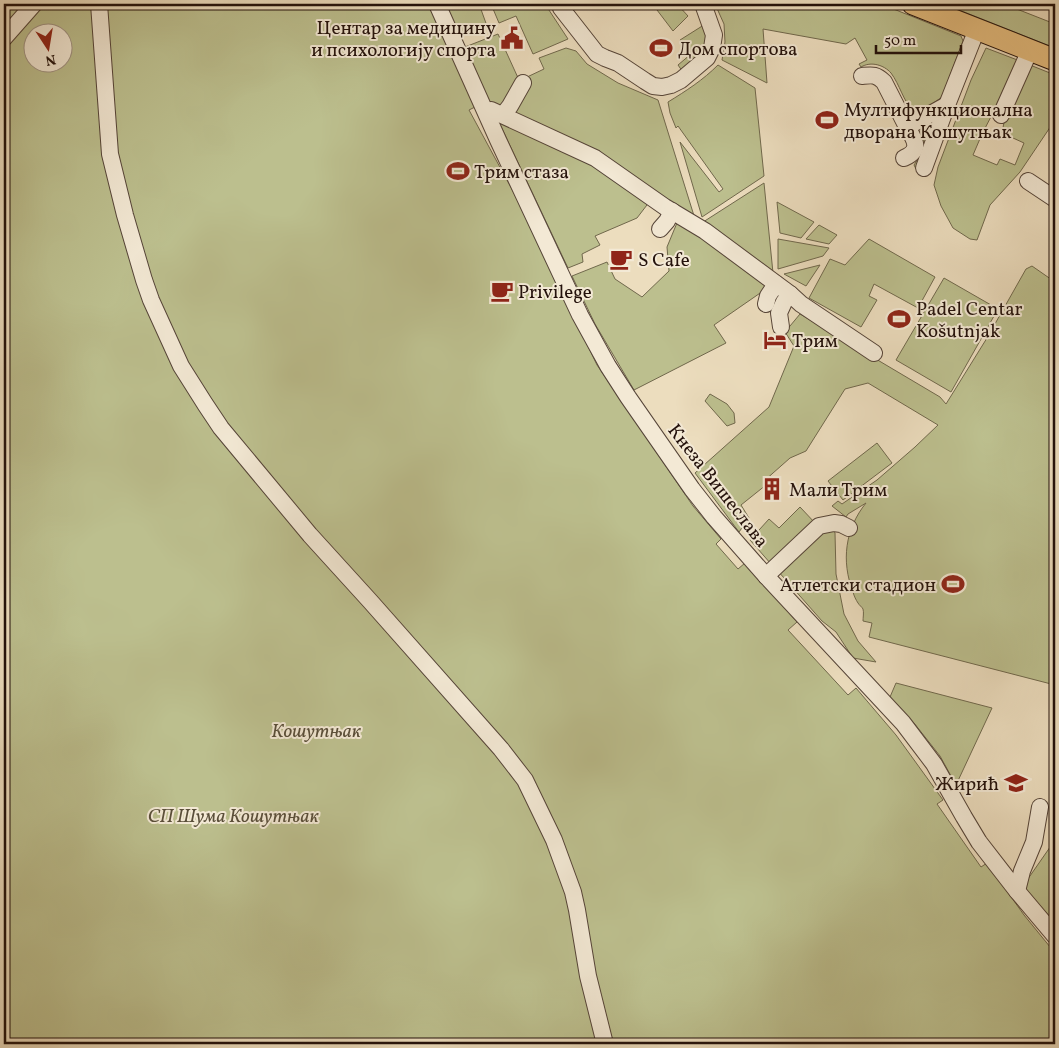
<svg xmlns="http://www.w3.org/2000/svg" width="1059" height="1048" font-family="Vollkorn,serif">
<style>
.green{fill:#bcbf8e;stroke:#70684c;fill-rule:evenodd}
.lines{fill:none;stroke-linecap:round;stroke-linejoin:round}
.minor-casing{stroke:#554438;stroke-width:18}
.major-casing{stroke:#23110b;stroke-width:23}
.minor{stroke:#f3e9d5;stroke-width:16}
.major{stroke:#e6be7f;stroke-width:21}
.labels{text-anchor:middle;stroke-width:4;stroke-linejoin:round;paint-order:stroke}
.poi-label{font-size:19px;fill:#23110b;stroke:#f3e9d5;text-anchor:start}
.street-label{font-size:19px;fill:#23110b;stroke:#f3e9d5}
.park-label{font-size:19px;font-style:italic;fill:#594e39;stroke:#f3e9d5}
</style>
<rect width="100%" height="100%" fill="#ecddbe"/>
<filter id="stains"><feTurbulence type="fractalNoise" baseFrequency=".004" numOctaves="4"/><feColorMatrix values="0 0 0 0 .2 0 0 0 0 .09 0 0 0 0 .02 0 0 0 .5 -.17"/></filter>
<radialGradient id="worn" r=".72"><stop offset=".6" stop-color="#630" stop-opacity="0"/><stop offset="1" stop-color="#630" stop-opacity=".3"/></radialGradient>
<g class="green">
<path d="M 4,4 L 430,4 L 475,107 L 469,110 L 515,195 L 597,365 L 693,506 L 721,539 L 716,544 L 738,569 L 745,563 L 797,622 L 788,630 L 848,695 L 856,688 L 896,735 L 943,800 L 937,804 L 981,867 L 987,863 L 1024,915 L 1055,953 L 1055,1044 L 4,1044 ZM 32,32 L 62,32 L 62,62 L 32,62 Z"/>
<path d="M 445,4 L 479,4 L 487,26 L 460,37 Z"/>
<path d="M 491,4 L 545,4 L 568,39 L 533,54 L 516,16 L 499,23 Z"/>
<path d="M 665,4 L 677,4 L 688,16 L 673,31 L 657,10 Z"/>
<path d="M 715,4 L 881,4 L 961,36 L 963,41 L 942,97 L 932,104 L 919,111 L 914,112 C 903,101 900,85 891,73 C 884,65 871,61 861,67 L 859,64 L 867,60 L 855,38 L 846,44 L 763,29 L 767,83 L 722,60 L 725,42 L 724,24 Z"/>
<path d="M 944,4 L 1004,4 L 1055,24 L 1055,48 Z"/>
<path d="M 707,23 L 707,39 L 702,55 L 685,75 L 678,65 L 691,54 L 680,40 Z"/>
<path d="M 498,34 L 519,80 L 502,113 L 491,106 L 465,47 Z"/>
<path d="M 566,48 L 576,51 L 587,64 L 618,83 L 658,100 L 695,219 L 507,114 L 525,78 L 544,69 L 539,58 Z"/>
<path d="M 986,48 L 1020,61 L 982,134 L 973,155 L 997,165 L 1000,159 L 1015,165 L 1024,143 L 1002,133 L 1005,117 L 1030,65 L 1055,75 L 1055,120 L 1020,172 L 990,205 L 977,240 L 970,239 L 953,228 L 941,206 L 934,185 L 938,167 L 971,80 Z"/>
<path d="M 718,65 L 755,88 L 764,176 L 702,217 L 680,142 L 719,192 L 723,189 L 678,126 L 676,128 L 670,113 L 668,102 C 686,91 703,80 718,65 Z"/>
<path d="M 496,116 L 567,149 L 650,201 L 637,218 L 595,236 L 600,245 L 582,254 L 583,262 L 568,268 Z"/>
<path d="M 932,125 L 916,169 L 914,165 L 920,156 L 921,130 L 927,126 Z"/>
<path d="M 764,183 L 773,273 L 700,224 Z"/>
<path d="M 777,202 L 814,222 L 801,238 L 780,233 Z"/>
<path d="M 679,218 L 767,284 L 766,289 L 714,325 L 726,343 L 634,390 L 595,324 L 572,276 L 607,262 L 615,279 L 642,297 L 669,271 L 667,247 Z"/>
<path d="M 819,225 L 837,235 L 829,244 L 806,239 Z"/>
<path d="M 778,239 L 829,248 L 823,256 L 778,269 Z"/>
<path d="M 869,239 L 935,277 L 918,308 L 874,284 L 869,296 L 877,300 L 861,327 L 809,298 L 830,259 L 845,265 Z"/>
<path d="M 820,265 L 806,286 L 784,274 Z"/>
<path d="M 1032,266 L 1055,282 L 1055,685 L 869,637 L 872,623 L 863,621 C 863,618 864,612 863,609 C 862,607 859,605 858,603 C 856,600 854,596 853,592 C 841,561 845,529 866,503 L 848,514 L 846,517 L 832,506 L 838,501 L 842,504 L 877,480 L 915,447 L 938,425 L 868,383 L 845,389 L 806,451 L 790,458 L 764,481 L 766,485 L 741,505 L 749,518 L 739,532 L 695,473 L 769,407 L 794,346 L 785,332 L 800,314 L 940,397 L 946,404 L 987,338 L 1026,269 Z"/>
<path d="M 944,278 L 998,309 L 951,392 L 896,360 Z"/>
<path d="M 710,394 L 727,404 L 734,413 L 735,423 L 727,426 L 705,401 Z"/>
<path d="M 877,443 L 892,463 L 843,500 L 828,481 Z"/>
<path d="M 800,507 L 816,524 L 771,564 L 750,540 L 769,519 L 779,528 Z"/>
<path d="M 832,527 L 835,533 L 836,574 L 844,614 L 858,641 L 876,662 L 853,658 L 836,632 L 822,621 L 777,570 L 820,530 Z"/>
<path d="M 896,683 L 992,708 L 956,785 L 940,756 L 914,723 L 890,697 Z"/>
<path d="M 1055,840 L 1055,923 L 1023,886 Z"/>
</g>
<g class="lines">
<defs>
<g id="minor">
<path d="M 99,4 L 110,154 L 125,215 L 144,280 L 151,300 L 181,366 L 205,404 L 221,428 L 310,535 L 370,601 L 501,749 L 525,780 L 554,840 L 573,892 L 577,910 L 588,976 L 605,1044"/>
<path d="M 437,4 L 498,140 L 580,315 L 608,366 L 628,397 L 692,489 L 714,517 L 766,576 L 903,723 L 934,764 L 964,817 L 979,842 L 1017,891 L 1055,936"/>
<path d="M 560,4 L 561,8 L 597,54 L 605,58 L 618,63 L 645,81 L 653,86 L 662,87 L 671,85 L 681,80 L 707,58 L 712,48 L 714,35 L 703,4"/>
<path d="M 4,38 L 34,4"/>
<path d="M 862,76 C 872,75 876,74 884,82 L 907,127"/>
<path d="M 486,111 L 491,110 L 595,158 L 665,207 L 705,231 L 790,294 L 801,304 L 874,353"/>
<path d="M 503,115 L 510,106 L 523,83"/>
<path d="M 1001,115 L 1030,50"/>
<path d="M 904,158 C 922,150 915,140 907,127 L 947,105"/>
<path d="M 924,168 L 947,105 L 977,29"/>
<path d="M 1028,181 L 1055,199"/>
<path d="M 660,229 L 667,221 L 672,211"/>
<path d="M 766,304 L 768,296 L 776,284"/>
<path d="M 781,327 L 779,313 L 784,302 L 790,294"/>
<path d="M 766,576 L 819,526 L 834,523 L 841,524 L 849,528"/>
<path d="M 1017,891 L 1022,871 L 1034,842 L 1040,807"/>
</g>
<path id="major" d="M 913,4 L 1055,60"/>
</defs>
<use href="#minor" class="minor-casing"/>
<use href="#major" class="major-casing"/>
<use href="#minor" class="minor"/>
<use href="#major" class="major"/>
</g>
<defs>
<symbol id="civic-bare" viewBox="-9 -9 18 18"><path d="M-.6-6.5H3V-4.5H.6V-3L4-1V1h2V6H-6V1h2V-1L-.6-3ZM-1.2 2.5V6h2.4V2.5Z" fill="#8f2418" stroke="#f3e9d5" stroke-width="2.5" paint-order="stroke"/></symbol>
<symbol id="stadium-bare" viewBox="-9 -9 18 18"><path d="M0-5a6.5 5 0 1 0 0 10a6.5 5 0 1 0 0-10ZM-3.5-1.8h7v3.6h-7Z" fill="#8f2418" stroke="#f3e9d5" stroke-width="2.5" paint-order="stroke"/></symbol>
<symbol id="cafe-bare" viewBox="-9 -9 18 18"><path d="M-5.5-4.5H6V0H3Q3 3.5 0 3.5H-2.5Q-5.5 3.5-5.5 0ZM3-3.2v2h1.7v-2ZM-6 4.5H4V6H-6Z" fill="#8f2418" stroke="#f3e9d5" stroke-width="2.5" paint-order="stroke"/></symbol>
<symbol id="hotel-bare" viewBox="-9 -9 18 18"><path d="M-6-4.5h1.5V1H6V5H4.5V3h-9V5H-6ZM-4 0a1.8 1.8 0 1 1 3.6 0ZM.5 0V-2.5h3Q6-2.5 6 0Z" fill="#8f2418" stroke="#f3e9d5" stroke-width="2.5" paint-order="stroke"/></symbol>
<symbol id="building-bare" viewBox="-9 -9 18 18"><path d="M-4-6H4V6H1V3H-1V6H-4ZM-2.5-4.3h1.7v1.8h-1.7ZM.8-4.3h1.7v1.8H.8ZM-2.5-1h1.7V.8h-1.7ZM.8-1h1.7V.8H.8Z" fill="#8f2418" stroke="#f3e9d5" stroke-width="2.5" paint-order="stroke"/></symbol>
<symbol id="school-bare" viewBox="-9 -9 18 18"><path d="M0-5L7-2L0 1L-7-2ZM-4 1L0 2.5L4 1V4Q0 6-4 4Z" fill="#8f2418" stroke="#f3e9d5" stroke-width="2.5" paint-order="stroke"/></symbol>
</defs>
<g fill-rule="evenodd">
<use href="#civic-bare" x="496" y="22" width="32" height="32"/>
<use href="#stadium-bare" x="645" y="32" width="32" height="32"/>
<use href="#stadium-bare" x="811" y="104" width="32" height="32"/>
<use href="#stadium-bare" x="442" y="155" width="32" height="32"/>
<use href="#cafe-bare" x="605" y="243" width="32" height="32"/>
<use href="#cafe-bare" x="486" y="275" width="32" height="32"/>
<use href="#stadium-bare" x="883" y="303" width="32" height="32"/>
<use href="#hotel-bare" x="759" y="324" width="32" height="32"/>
<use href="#building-bare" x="756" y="473" width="32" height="32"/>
<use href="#stadium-bare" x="937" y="568" width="32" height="32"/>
<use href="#school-bare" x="1000" y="767" width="32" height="32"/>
</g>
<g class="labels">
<g class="poi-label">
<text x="496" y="34" text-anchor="end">Центар за медицину<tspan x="496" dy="22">и психологију спорта</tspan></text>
<text x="678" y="55">Дом спортова</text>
<text x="844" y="116">Мултифункционална<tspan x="844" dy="22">дворана Кошутњак</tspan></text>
<text x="474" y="178">Трим стаза</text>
<text x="638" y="266">S Cafe</text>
<text x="518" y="298">Privilege</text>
<text x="916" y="315">Padel Centar<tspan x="916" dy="22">Košutnjak</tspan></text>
<text x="792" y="347">Трим</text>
<text x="789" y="496">Мали Трим</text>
<text x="936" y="591" text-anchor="end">Атлетски стадион</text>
<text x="999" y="790" text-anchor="end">Жирић</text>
</g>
<g class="street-label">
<text transform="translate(719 485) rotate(52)" y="7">Кнеза Вишеслава</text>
</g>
<g class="park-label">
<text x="316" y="737">Кошутњак</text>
<text x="233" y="822">СП Шума Кошутњак</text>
</g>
</g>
<rect width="1059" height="1048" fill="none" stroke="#ecddbe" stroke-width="20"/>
<rect x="5" y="5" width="1049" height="1038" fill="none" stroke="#23110b" stroke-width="2.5"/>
<rect x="10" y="10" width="1039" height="1028" fill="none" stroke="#23110b"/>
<g transform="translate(48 48) rotate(168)"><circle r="24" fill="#f3e9d5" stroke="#a09384"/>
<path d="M0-4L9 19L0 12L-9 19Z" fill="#8f2418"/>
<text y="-8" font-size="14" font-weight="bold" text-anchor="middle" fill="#23110b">N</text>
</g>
<path d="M876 45v8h85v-8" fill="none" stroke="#23110b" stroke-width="2.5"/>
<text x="884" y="45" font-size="15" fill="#23110b" stroke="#f3e9d5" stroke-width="4" paint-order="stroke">50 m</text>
<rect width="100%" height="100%" filter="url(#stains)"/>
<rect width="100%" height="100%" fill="url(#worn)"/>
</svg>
